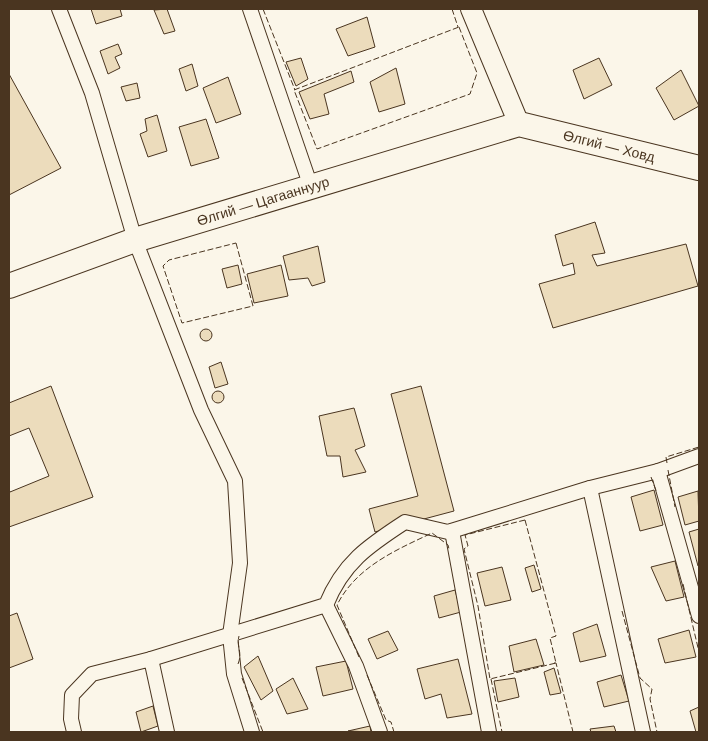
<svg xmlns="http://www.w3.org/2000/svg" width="708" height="741" font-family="Helvetica,sans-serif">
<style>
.building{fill:#ecdcbc;stroke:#4a3520}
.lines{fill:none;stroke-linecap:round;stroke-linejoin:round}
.minor-casing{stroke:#4a3520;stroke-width:16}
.secondary-casing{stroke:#4a3520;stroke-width:22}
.trunk-casing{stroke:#4a3520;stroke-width:26}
.minor{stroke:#fbf6e9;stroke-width:14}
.secondary{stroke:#fbf6e9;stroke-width:20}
.trunk{stroke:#fbf6e9;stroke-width:24}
.fence{stroke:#4a3520;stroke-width:1;stroke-dasharray:6 2.5;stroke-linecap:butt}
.labels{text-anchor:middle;stroke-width:4;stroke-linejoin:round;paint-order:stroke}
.street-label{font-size:14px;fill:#4a3520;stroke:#fbf6e9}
</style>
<rect width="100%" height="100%" fill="#fbf6e9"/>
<g class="building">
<path d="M 91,9 L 120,9 L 122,16 L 96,24 Z"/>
<path d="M 167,9 L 175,31 L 164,34 L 154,10 Z"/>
<path d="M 367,17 L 375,47 L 348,56 L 336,29 Z"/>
<path d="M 118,44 L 122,54 L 115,57 L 120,68 L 108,74 L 100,51 Z"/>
<path d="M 301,58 L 308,79 L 296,86 L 286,62 Z"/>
<path d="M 599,58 L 612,85 L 584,99 L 573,70 Z"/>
<path d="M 192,64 L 198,86 L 186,91 L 179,69 Z"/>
<path d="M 396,68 L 405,104 L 379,112 L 370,82 Z"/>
<path d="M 681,70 L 699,106 L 674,120 L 656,88 Z"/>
<path d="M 351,71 L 354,82 L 324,94 L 329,114 L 310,119 L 299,92 Z"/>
<path d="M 9,74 L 61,168 L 9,195 Z"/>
<path d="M 228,77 L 241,114 L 216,123 L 203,88 Z"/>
<path d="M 137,83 L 140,98 L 126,101 L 121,87 Z"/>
<path d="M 157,115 L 167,151 L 148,157 L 140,134 L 147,131 L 145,119 Z"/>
<path d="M 206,119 L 219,158 L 191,166 L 179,127 Z"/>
<path d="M 595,222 L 605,253 L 592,255 L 597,266 L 686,244 L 698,286 L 553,328 L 539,284 L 575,274 L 573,263 L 563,266 L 555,235 Z"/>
<path d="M 318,246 L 325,282 L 312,286 L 308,278 L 289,280 L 283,256 Z"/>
<path d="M 238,265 L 242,284 L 227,288 L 222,269 Z"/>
<path d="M 281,265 L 288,296 L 254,303 L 247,274 Z"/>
<circle cx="206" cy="335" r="6"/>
<path d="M 221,362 L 228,384 L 215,388 L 209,367 Z"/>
<path d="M 51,386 L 93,497 L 9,527 L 9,489 L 10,492 L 49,476 L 29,428 L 9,436 L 9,403 Z"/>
<path d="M 421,386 L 454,511 L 375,532 L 369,509 L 418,496 L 391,394 Z"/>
<circle cx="218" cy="397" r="6"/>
<path d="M 354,408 L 365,446 L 355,450 L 366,472 L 343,477 L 340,456 L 327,456 L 319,416 Z"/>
<path d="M 654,490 L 663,525 L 640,531 L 631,497 Z"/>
<path d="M 698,491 L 699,521 L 685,525 L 678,497 Z"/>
<path d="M 699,529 L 699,565 L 698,566 L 689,532 Z"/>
<path d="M 675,561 L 684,597 L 666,601 L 651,567 Z"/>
<path d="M 534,565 L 541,589 L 532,592 L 525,568 Z"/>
<path d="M 502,567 L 511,600 L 485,606 L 477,573 Z"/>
<path d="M 455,590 L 461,612 L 439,618 L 434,596 Z"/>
<path d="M 17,613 L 33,659 L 9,668 L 9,616 Z"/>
<path d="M 597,624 L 606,656 L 580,662 L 573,633 Z"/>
<path d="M 689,630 L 696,657 L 665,663 L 658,639 Z"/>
<path d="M 388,631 L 398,650 L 377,659 L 368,639 Z"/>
<path d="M 536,639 L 544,665 L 514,672 L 509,646 Z"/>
<path d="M 258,656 L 273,691 L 261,700 L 244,667 Z"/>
<path d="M 458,659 L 472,714 L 447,718 L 441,694 L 425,699 L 417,669 Z"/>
<path d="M 346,661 L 353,689 L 323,696 L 316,667 Z"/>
<path d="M 554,668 L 561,693 L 550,695 L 544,672 Z"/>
<path d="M 621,675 L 629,701 L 604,707 L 597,682 Z"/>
<path d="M 293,678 L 308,709 L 287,714 L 276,689 Z"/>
<path d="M 515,678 L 519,697 L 498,702 L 494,681 Z"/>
<path d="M 153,706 L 158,726 L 141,732 L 136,712 Z"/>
<path d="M 699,707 L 699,732 L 696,732 L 690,711 Z"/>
<path d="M 370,726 L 371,732 L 348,731 Z"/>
<path d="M 614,726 L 616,732 L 591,732 L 590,729 Z"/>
</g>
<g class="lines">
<defs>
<g id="minor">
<path d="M 59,9 L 92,93 L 135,240 L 201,410 L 235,481 L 240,563 L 230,635 L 234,674 L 252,732"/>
<path d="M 250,9 L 311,187"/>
<path d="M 658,471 L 699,616"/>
<path d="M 590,488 L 643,732"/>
<path d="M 452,531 L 489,732"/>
<path d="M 326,605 L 356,666 L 380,732"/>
<path d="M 151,659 L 326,605 C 343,563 368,546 405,522 L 448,532 L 590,488 L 658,471 L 699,456"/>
<path d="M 74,732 L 71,719 L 72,695 L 92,674 L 151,659 L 167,732"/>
</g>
<path id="secondary" d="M 471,9 L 519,124"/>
<path id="trunk" d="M 9,286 L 135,240 L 519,124 L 699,168"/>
</defs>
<use href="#minor" class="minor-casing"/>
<use href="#secondary" class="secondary-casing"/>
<use href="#trunk" class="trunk-casing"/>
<use href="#minor" class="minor"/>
<use href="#secondary" class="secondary"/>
<use href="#trunk" class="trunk"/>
<g class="fence">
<path d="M 263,9 L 295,90"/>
<path d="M 452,9 L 458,27"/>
<path d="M 459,27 L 477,73 L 470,94 L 317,149 L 294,90 Z"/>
<path d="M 236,243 L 253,306 L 182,323 L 163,266 L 169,260 Z"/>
<path d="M 667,463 L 666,457 L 699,447"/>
<path d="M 668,470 L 675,507"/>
<path d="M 651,477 L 657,493"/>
<path d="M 525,520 L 556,636 L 550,638 L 556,663 L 490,679 L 478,606 L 464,549 L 468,546 L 465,535 Z"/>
<path d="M 683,584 L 699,652"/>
<path d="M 622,611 L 640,678 L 652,689 L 650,699 L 657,732"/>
<path d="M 359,657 L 337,605 C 356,567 396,550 432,533 L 448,545 L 449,549"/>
<path d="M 699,658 L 699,663"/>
<path d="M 554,663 L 556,663 L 573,732"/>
<path d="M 238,664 C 243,652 236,647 239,636"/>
<path d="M 367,675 L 386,720 L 391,722 L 394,732"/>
<path d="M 242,678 L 263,732"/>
<path d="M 491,679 L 502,732"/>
</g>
</g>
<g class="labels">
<g class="street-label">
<text transform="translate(609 146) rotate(14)" y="5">Өлгий — Ховд</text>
<text transform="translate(263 201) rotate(-17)" y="5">Өлгий — Цагааннуур</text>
</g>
</g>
<rect width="708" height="741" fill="none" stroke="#4a3520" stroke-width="20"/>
</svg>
